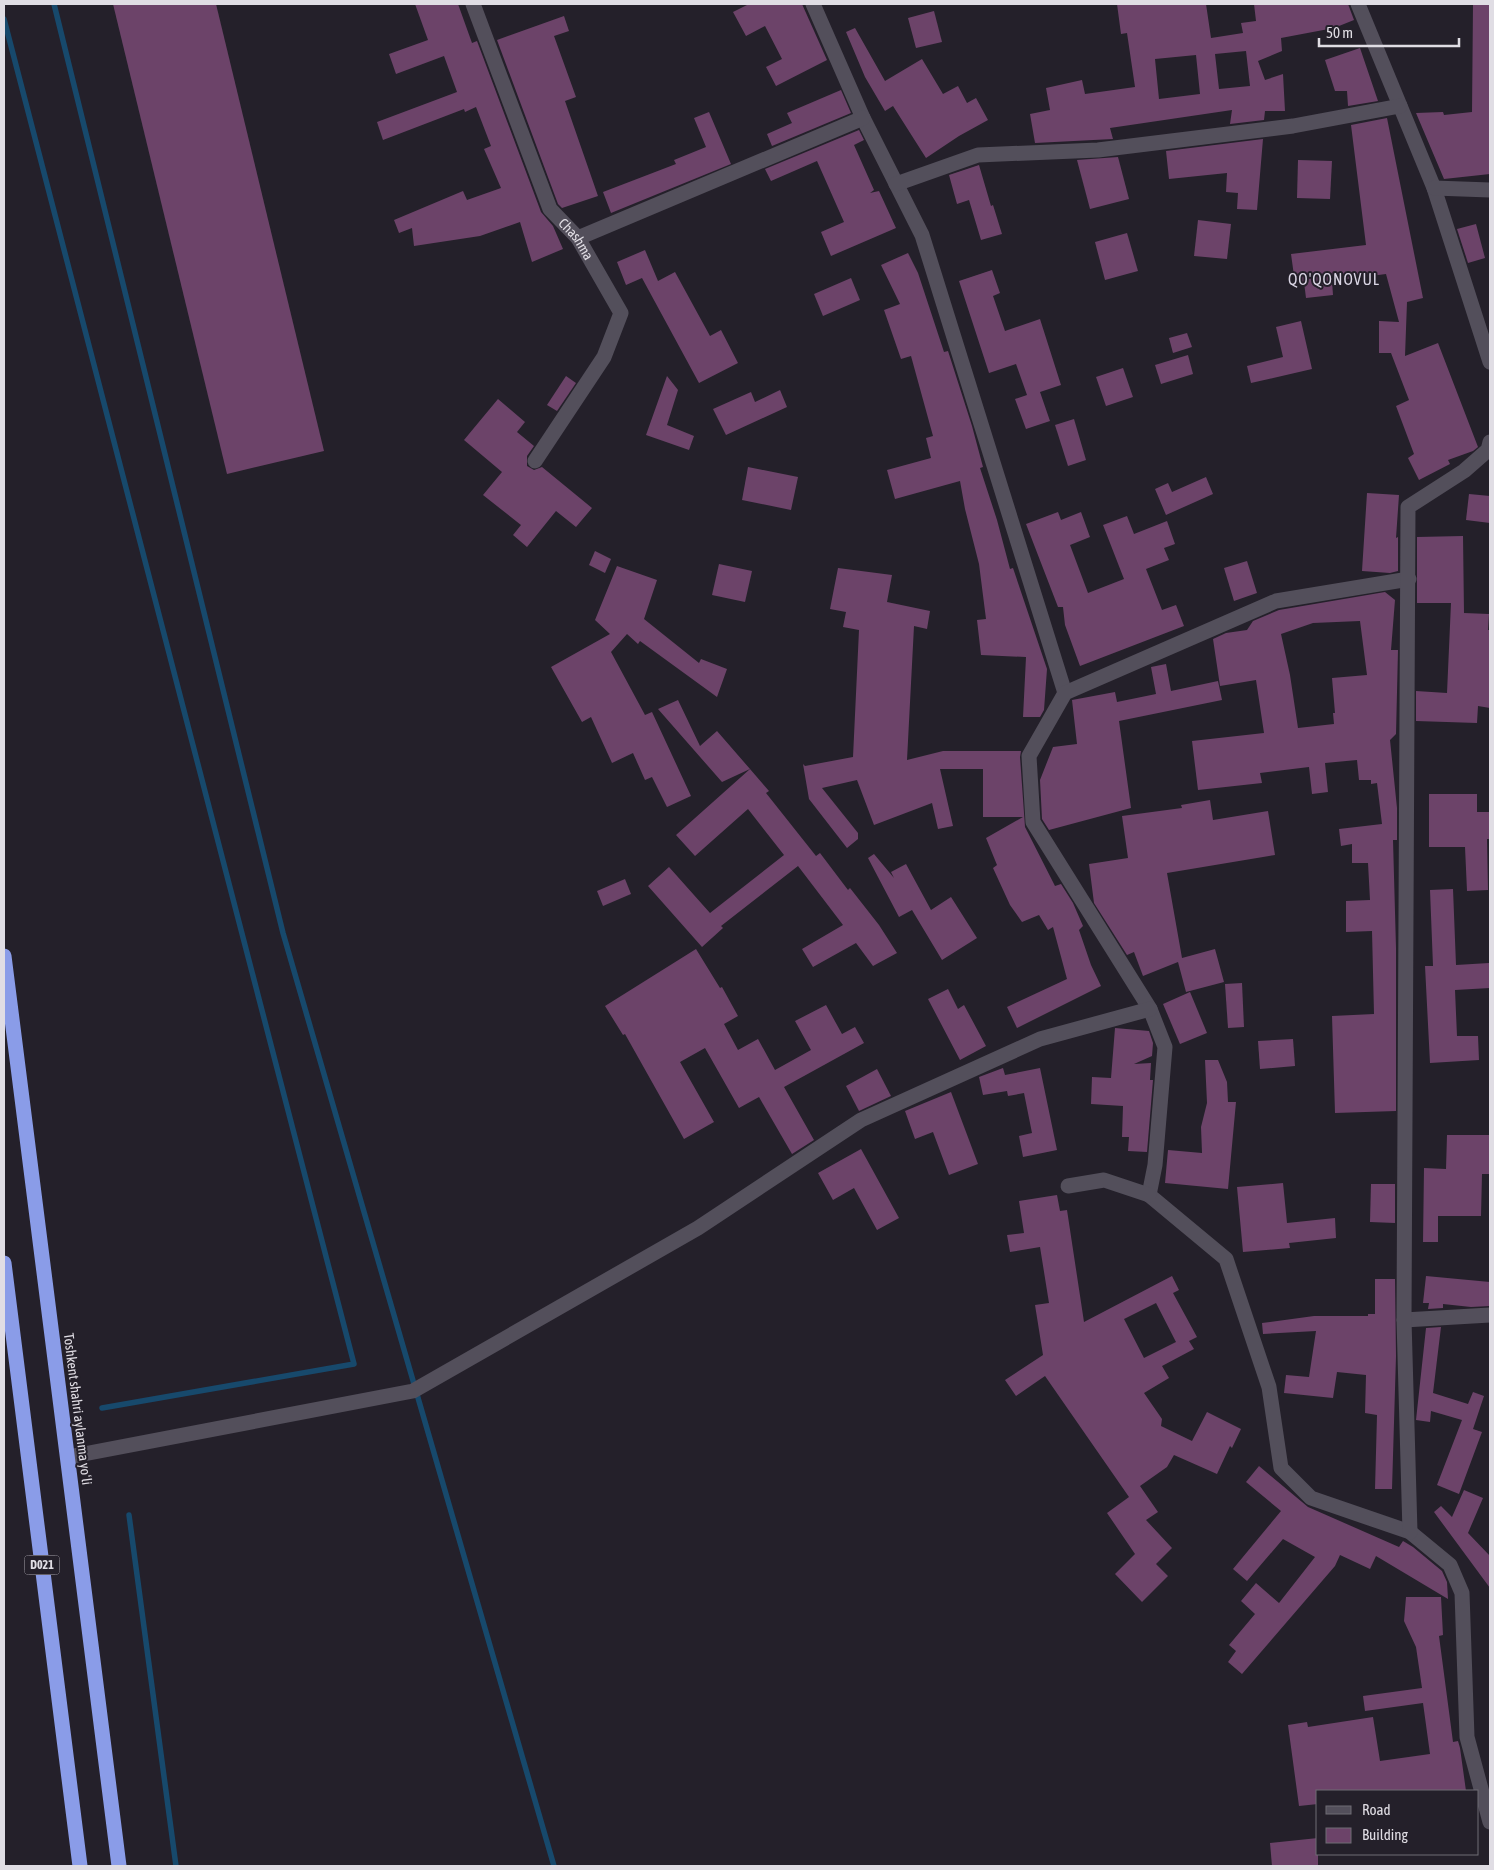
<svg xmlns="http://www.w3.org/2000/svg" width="1494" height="1870" font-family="'Asap Condensed',sans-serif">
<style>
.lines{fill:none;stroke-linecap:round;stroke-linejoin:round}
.stream{stroke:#17496c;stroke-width:5.5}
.building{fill:#6c4369;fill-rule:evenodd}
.street{stroke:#534f5b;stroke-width:15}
.highway{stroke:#8a9ce8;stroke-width:15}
.labels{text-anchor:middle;stroke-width:4;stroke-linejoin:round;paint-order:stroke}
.shield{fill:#24202a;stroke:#a8a4ac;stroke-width:1}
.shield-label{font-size:12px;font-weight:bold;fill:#e0dde4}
.street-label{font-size:14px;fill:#e0dde4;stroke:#24202a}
.quarter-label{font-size:16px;letter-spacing:1px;fill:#dad5e4;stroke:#24202a}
</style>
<rect width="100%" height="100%" fill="#24202a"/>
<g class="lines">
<g class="stream">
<path d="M 54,4 L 283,933 L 554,1866"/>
<path d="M 4,19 L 354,1364 L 102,1408"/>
<path d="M 129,1515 L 176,1866"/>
</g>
</g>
<g class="building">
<path d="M 113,4 L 216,4 L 324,451 L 227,474 Z"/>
<path d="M 415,4 L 458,4 L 472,43 L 477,41 L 541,212 L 553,226 L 563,249 L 532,262 L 520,222 L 480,236 L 414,246 L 412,228 L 399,233 L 394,220 L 463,191 L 467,200 L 501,188 L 484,149 L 491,146 L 476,107 L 465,112 L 464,109 L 383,140 L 377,122 L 457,92 L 444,56 L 396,74 L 389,54 L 428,40 Z"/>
<path d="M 749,4 L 802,4 L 827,60 L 776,86 L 766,67 L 782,59 L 765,26 L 746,36 L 733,12 Z"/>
<path d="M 1117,4 L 1206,4 L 1211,38 L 1243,33 L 1241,23 L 1256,21 L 1254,4 L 1348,4 L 1354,20 L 1334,28 L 1281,38 L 1282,51 L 1258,61 L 1265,80 L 1283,74 L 1285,111 L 1265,111 L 1264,120 L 1230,124 L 1232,110 L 1110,128 L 1113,139 L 1035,143 L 1030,114 L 1050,110 L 1046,88 L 1082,80 L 1085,94 L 1135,87 L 1127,33 L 1121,34 ZM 1246,51 L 1250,86 L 1219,89 L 1215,54 ZM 1196,55 L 1200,94 L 1159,99 L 1155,59 Z"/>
<path d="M 1473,4 L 1489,4 L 1490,174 L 1444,179 L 1416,113 L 1443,112 L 1444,115 L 1472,112 Z"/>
<path d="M 934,11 L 942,42 L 916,48 L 908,18 Z"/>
<path d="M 564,16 L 569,31 L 554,36 L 576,97 L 565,101 L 598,196 L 562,208 L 558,204 L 497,40 Z"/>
<path d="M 855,28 L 885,81 L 922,59 L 943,94 L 958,86 L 967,103 L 976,98 L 988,120 L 959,136 L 926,158 L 893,106 L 885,111 L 865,77 L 846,32 Z"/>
<path d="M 1360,48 L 1378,101 L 1348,106 L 1347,91 L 1335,91 L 1325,60 Z"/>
<path d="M 841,90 L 851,113 L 772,146 L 767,134 L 792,123 L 787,113 Z"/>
<path d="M 709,112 L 731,164 L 611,213 L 603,192 L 676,164 L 674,160 L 706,147 L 694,118 Z"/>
<path d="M 1387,118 L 1423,298 L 1407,302 L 1405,356 L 1438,343 L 1478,447 L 1473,451 L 1448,460 L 1450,464 L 1419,480 L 1408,458 L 1414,454 L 1396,406 L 1409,400 L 1391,353 L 1379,353 L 1379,321 L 1399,322 L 1386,274 L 1332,281 L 1333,295 L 1306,298 L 1304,282 L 1295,283 L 1291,254 L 1366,245 L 1351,125 Z"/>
<path d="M 859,130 L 864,140 L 854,145 L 874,190 L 870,193 L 879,191 L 896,228 L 831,256 L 821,232 L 844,222 L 817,161 L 771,181 L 765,169 Z"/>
<path d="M 1263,139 L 1257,210 L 1237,209 L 1238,193 L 1226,192 L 1227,173 L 1169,179 L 1166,151 Z"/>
<path d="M 1118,157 L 1129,199 L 1090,209 L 1077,160 Z"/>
<path d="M 1298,160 L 1332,161 L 1330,199 L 1297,198 Z"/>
<path d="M 979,165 L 991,206 L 993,205 L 1002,234 L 981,240 L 969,200 L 957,204 L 949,175 Z"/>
<path d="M 1198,220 L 1231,224 L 1227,259 L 1194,256 Z"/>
<path d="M 1476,224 L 1485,258 L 1468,263 L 1457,229 Z"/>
<path d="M 1127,233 L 1138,271 L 1105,280 L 1095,242 Z"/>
<path d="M 645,250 L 658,281 L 675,272 L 710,336 L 721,330 L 738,363 L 699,383 L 642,278 L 626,285 L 617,262 Z"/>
<path d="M 908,253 L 918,273 L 944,352 L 948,351 L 972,426 L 983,467 L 980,468 L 997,520 L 1010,569 L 1013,568 L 1047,669 L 1044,710 L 1040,717 L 1023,717 L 1026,657 L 981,655 L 977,620 L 986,619 L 979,564 L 965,509 L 960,481 L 895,499 L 887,470 L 931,458 L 926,438 L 933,436 L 911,356 L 901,359 L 884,310 L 900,304 L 881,265 Z"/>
<path d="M 992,270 L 1000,293 L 993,296 L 1005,331 L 1040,319 L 1061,385 L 1040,392 L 1050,421 L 1026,429 L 1015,399 L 1027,395 L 1016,364 L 989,373 L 959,281 Z"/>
<path d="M 851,278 L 860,300 L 823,316 L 814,294 Z"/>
<path d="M 1301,321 L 1312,369 L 1251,383 L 1247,366 L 1283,357 L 1276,327 Z"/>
<path d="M 1187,333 L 1192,347 L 1173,353 L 1169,338 Z"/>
<path d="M 1188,355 L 1193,374 L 1161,384 L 1155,365 Z"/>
<path d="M 1123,368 L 1133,397 L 1106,406 L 1096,377 Z"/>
<path d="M 566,376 L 576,383 L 557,411 L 547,405 Z"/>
<path d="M 667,376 L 678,390 L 667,425 L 694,436 L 689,450 L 646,435 Z"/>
<path d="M 780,390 L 787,407 L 726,435 L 713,409 L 751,392 L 755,402 Z"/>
<path d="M 498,399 L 525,422 L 517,432 L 534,446 L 527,456 L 527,466 L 534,470 L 542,467 L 592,508 L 576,527 L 556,511 L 527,547 L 513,535 L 521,525 L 483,495 L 502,472 L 464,440 Z"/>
<path d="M 1074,419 L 1086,460 L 1068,466 L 1055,425 Z"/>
<path d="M 748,467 L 798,477 L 791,510 L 742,500 Z"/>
<path d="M 1206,477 L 1213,494 L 1166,515 L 1155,489 L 1168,483 L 1172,492 Z"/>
<path d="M 1367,493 L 1399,495 L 1396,538 L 1398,537 L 1398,571 L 1390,573 L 1362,571 Z"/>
<path d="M 1469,494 L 1490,496 L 1490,523 L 1466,520 Z"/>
<path d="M 1058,512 L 1061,520 L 1081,512 L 1090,537 L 1070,545 L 1088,593 L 1124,579 L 1103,525 L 1127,516 L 1134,534 L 1167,521 L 1175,544 L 1164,548 L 1169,560 L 1146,569 L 1162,610 L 1176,605 L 1184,626 L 1080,666 L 1065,625 L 1063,607 L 1058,607 L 1026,524 Z"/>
<path d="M 1463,536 L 1464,613 L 1489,614 L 1488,630 L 1490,630 L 1490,708 L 1478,706 L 1477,723 L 1416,721 L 1416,691 L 1447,693 L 1451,603 L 1417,603 L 1417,537 Z"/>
<path d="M 595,551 L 611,559 L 605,573 L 589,565 Z"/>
<path d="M 1247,561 L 1257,593 L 1234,601 L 1224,568 Z"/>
<path d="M 719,564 L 752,571 L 745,602 L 712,595 Z"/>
<path d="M 617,566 L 657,580 L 644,619 L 699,663 L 701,659 L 727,669 L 717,697 L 640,641 L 638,644 L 627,634 L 611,652 L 645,715 L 652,712 L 691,796 L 667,807 L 652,777 L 645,780 L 633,753 L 612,763 L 591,717 L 582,722 L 551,667 L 610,634 L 595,620 Z"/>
<path d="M 838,568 L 892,575 L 887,602 L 930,611 L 927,629 L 914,626 L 907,760 L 943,751 L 1021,751 L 1020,757 L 1025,827 L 1055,886 L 1061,884 L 1073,903 L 1083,926 L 1079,930 L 1091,965 L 1101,986 L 1017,1028 L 1007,1007 L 1067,979 L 1053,927 L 1048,930 L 1039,915 L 1022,922 L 1010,905 L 993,868 L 997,865 L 986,838 L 1023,817 L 983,817 L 983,769 L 940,769 L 953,826 L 938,829 L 932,803 L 874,825 L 857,780 L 822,788 L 858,833 L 858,839 L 847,848 L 809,799 L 803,764 L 805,766 L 853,757 L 859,630 L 843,627 L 846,612 L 830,609 Z"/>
<path d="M 1385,592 L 1395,600 L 1391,650 L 1398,650 L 1396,734 L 1390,740 L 1397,808 L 1397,840 L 1393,840 L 1396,948 L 1396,1111 L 1335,1113 L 1332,1016 L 1374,1014 L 1372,931 L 1346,932 L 1346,901 L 1370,900 L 1368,863 L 1352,863 L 1352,844 L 1341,846 L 1339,829 L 1382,824 L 1377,783 L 1371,784 L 1371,780 L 1359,780 L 1357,760 L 1325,763 L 1328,792 L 1312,794 L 1309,767 L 1260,773 L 1262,783 L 1198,790 L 1192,741 L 1264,733 L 1256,680 L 1220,686 L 1213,639 L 1226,633 L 1247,630 L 1253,621 L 1279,610 ZM 1360,621 L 1367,675 L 1332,678 L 1335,713 L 1333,713 L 1334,724 L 1298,728 L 1290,675 L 1281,634 L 1313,623 Z"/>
<path d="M 1166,664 L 1171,691 L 1218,681 L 1222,700 L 1119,721 L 1131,808 L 1049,830 L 1042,819 L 1040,780 L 1053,747 L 1077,744 L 1072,700 L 1115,692 L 1117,702 L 1156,694 L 1151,667 Z"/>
<path d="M 678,700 L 700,746 L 717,731 L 750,769 L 722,782 L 658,709 Z"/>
<path d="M 750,769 L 769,791 L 766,793 L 816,856 L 820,853 L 848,890 L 850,888 L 879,925 L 897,953 L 873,966 L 856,943 L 813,967 L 802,949 L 843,925 L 798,866 L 721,926 L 723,928 L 702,947 L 648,886 L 669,867 L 710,913 L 784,855 L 748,809 L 695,856 L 676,835 Z"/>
<path d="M 1429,794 L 1477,794 L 1477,812 L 1490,812 L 1490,839 L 1487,839 L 1488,890 L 1467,891 L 1465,847 L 1429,847 Z"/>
<path d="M 1210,800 L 1213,820 L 1268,811 L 1275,855 L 1167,873 L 1182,958 L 1215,949 L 1224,982 L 1186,992 L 1178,962 L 1143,976 L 1134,952 L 1127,955 L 1094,903 L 1089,864 L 1128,858 L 1122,816 L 1182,808 L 1181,805 Z"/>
<path d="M 874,854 L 894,878 L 891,872 L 906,864 L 931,910 L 951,897 L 977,938 L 942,960 L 912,910 L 899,917 L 868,858 Z"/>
<path d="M 625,879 L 631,894 L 603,906 L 597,891 Z"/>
<path d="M 1453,889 L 1456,965 L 1489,963 L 1490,988 L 1455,990 L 1457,1036 L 1478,1036 L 1479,1060 L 1430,1063 L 1425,966 L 1433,966 L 1430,890 Z"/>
<path d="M 696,949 L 720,988 L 722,987 L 738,1016 L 724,1024 L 738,1050 L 758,1039 L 775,1070 L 811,1050 L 795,1021 L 826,1005 L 842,1034 L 855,1027 L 864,1043 L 784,1087 L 814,1140 L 792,1154 L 759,1097 L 739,1108 L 705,1048 L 680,1062 L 714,1122 L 684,1139 L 625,1034 L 623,1035 L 605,1006 Z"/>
<path d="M 1242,983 L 1244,1027 L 1228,1028 L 1225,984 Z"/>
<path d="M 948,989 L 958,1009 L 964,1005 L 986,1046 L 960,1060 L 928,999 Z"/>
<path d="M 1190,992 L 1207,1033 L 1180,1044 L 1163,1004 Z"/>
<path d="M 1115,1028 L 1149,1031 L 1153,1043 L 1152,1056 L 1134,1064 L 1151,1063 L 1150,1080 L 1153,1080 L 1147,1152 L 1128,1151 L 1129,1137 L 1122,1137 L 1123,1106 L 1091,1104 L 1092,1077 L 1111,1078 Z"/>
<path d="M 1293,1039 L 1295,1066 L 1260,1069 L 1258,1041 Z"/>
<path d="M 1205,1060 L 1218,1060 L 1227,1082 L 1228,1102 L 1236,1102 L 1228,1189 L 1165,1183 L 1168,1150 L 1202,1153 L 1201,1127 L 1207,1103 Z"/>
<path d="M 1003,1068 L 1005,1075 L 1040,1068 L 1057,1150 L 1023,1157 L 1019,1136 L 1032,1133 L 1024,1093 L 1008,1096 L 1007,1091 L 983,1095 L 979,1077 Z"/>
<path d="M 877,1069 L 891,1096 L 859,1111 L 846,1086 Z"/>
<path d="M 951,1092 L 978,1164 L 949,1175 L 933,1132 L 915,1139 L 905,1111 Z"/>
<path d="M 1447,1135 L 1490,1135 L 1490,1174 L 1482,1174 L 1481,1216 L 1438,1216 L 1438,1242 L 1423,1242 L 1424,1168 L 1446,1169 Z"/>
<path d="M 861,1149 L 899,1218 L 877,1230 L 854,1188 L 833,1200 L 818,1173 Z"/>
<path d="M 1283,1183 L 1287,1223 L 1335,1218 L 1336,1238 L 1289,1243 L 1290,1248 L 1243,1252 L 1237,1187 Z"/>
<path d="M 1371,1184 L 1395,1184 L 1395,1223 L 1370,1222 Z"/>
<path d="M 1057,1195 L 1060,1211 L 1067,1210 L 1084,1322 L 1172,1276 L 1179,1290 L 1173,1293 L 1197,1337 L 1189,1341 L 1194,1349 L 1162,1366 L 1169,1378 L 1144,1393 L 1162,1419 L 1161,1426 L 1192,1441 L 1207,1412 L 1241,1429 L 1232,1448 L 1230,1446 L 1217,1474 L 1174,1455 L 1167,1467 L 1140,1486 L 1158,1512 L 1146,1520 L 1172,1548 L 1156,1564 L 1168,1576 L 1142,1602 L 1115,1574 L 1135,1554 L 1107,1513 L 1129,1497 L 1045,1376 L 1016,1396 L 1005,1380 L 1043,1355 L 1035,1305 L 1049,1303 L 1040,1247 L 1010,1252 L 1007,1235 L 1024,1233 L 1019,1201 ZM 1156,1303 L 1176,1342 L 1144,1358 L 1124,1319 Z"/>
<path d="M 1426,1276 L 1490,1282 L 1490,1306 L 1471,1307 L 1443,1304 L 1443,1308 L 1428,1309 L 1429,1303 L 1423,1303 Z"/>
<path d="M 1375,1279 L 1395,1279 L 1396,1356 L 1392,1489 L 1375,1489 L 1377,1415 L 1365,1413 L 1366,1375 L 1337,1372 L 1333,1398 L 1284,1393 L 1286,1375 L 1309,1377 L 1316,1331 L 1263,1334 L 1262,1323 L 1314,1316 L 1368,1316 L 1368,1314 L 1375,1314 Z"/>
<path d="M 1441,1327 L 1433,1393 L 1468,1404 L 1473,1392 L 1484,1396 L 1473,1429 L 1482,1432 L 1459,1494 L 1437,1485 L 1462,1420 L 1431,1411 L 1430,1422 L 1416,1420 L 1426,1328 Z"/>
<path d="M 1259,1466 L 1308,1507 L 1399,1547 L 1403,1541 L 1413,1547 L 1442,1571 L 1447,1582 L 1448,1599 L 1376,1556 L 1370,1569 L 1340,1555 L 1335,1566 L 1242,1674 L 1228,1662 L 1236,1651 L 1229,1645 L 1255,1614 L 1241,1601 L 1256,1583 L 1279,1603 L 1315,1557 L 1283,1539 L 1247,1581 L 1233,1569 L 1281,1511 L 1246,1482 Z"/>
<path d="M 1464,1490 L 1483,1498 L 1468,1533 L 1490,1556 L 1490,1588 L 1434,1512 L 1441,1506 L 1452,1517 Z"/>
<path d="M 1406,1597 L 1441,1597 L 1443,1635 L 1439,1636 L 1453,1742 L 1458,1741 L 1460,1748 L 1466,1791 L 1318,1791 L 1318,1804 L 1299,1806 L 1288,1725 L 1307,1722 L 1308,1727 L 1373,1717 L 1380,1761 L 1430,1754 L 1423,1703 L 1365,1711 L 1363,1696 L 1422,1688 L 1416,1647 L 1404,1621 Z"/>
<path d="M 1318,1838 L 1318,1866 L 1272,1866 L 1270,1843 Z"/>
</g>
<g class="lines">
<g class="street">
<path id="s1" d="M 473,4 L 550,209 L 578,238 L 621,313 L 604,357 L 535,461"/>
<path d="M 813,4 L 863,118 L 922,235 L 1065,693"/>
<path d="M 1358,4 L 1434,188 L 1490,362"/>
<path d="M 896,184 L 978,155 L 1098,150 L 1293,126 L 1400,106"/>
<path d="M 1434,188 L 1490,190"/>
<path d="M 578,238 L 863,118"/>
<path d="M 1409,579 L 1276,601 L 1065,693 L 1029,756 L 1033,822 L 1150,1009 L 1165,1047 L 1155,1165 L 1149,1195 L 1226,1259 L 1269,1387 L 1281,1468 L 1311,1498 L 1410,1532 L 1450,1565 L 1462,1593 L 1467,1737 L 1490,1822"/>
<path d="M 1068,1186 L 1104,1180 L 1149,1195"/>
<path d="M 1404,1320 L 1490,1315"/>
<path d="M 68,1457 L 413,1391 L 698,1228 L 861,1120 L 1040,1039 L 1150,1009"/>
<path d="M 1410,1532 L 1404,1320 L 1408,507 L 1464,471 L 1488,450 L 1490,442"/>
</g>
<g class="highway">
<path d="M 4,956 L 119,1866"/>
<path d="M 4,1263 L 80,1866"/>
</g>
</g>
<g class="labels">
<rect class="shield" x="24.5" y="1555.5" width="35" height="19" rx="4"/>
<g class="shield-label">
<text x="42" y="1569">D021</text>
</g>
<g class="street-label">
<text dy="5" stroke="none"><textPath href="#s1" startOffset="259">Chashma</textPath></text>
<text transform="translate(78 1409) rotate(83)" y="5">Toshkent shahri aylanma yoʻli</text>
</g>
<g class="quarter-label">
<text x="1334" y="285">QO'QONOVUL</text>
</g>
</g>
<rect width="1494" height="1870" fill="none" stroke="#e0dde4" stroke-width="10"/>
<rect x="1316" y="1790" width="162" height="65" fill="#24202a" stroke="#6f6c74"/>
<rect x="1326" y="1806" width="25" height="8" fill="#534f5b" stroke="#6f6c74"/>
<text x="1362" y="1815" font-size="15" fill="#e0dde4">Road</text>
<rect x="1326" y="1828" width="25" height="15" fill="#6c4369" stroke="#6f6c74"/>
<text x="1362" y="1840" font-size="15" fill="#e0dde4">Building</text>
<path d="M1319 38v8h140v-8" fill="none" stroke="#e0dde4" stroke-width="2.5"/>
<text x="1326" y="38" font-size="15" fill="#e0dde4" stroke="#24202a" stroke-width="4" paint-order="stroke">50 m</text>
</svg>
